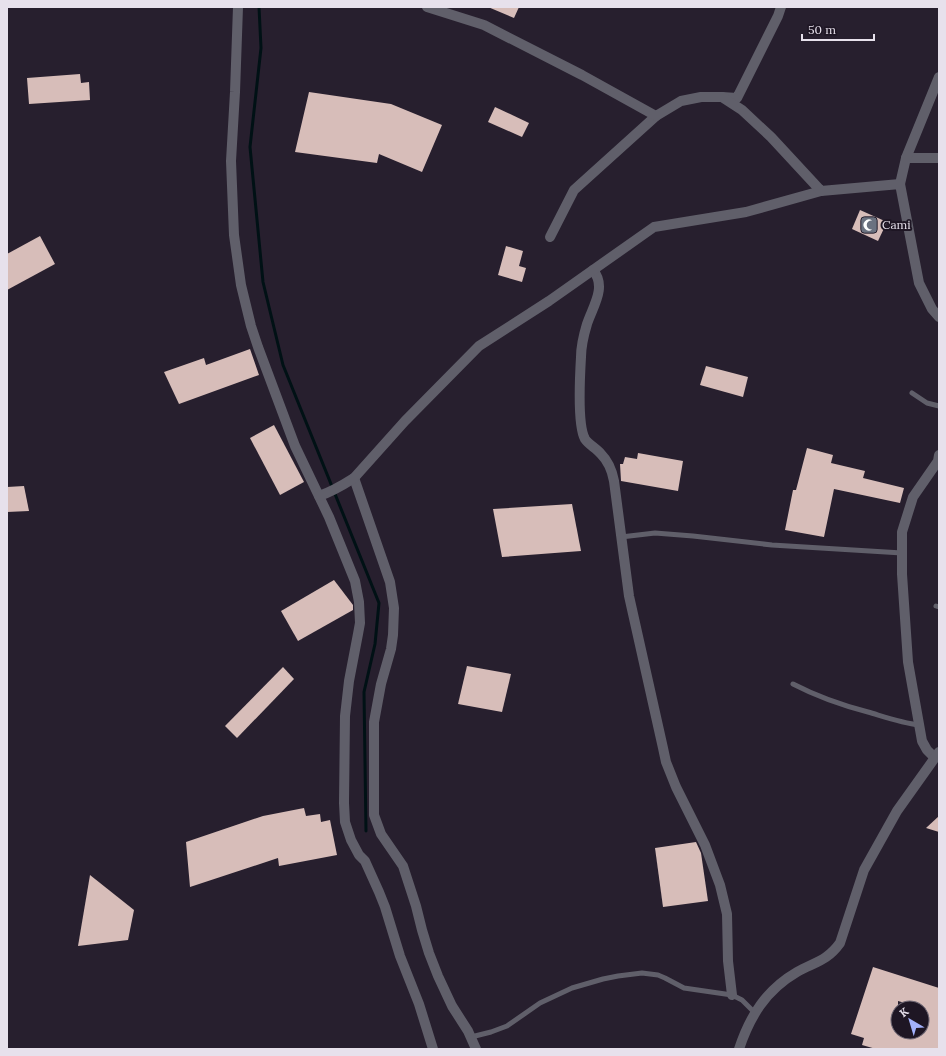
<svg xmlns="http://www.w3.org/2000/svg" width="946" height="1056" font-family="Lora,serif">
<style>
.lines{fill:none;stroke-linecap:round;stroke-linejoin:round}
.stream{stroke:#001115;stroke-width:3}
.building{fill:#d7bdb9;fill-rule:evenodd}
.service{stroke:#605f6a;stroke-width:5}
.minor{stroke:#605f6a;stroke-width:10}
.tertiary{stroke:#605f6a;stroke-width:10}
.labels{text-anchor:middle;stroke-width:4;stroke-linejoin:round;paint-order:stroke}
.poi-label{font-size:12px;fill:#e7e1ec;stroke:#1e1624;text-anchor:start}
</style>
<rect width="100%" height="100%" fill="#271f2e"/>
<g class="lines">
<path class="stream" d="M 259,7 L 261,48 L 250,147 L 263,282 L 283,365 L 379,603 L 375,644 L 364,692 L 366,831"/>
</g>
<g class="building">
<path d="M 488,7 L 519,7 L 514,18 Z"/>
<path d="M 80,74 L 81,83 L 89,82 L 90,100 L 29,104 L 27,78 Z"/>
<path d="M 309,92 L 391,104 L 442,125 L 422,172 L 379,154 L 377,163 L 295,152 Z"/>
<path d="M 495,107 L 529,123 L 522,137 L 488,122 Z"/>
<path d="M 860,210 L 887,222 L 878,241 L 852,229 Z"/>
<path d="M 40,236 L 55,264 L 7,290 L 7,254 Z"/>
<path d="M 506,246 L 523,251 L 519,266 L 526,268 L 522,282 L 498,275 Z"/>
<path d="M 250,349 L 259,375 L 179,404 L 164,372 L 204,358 L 206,365 Z"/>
<path d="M 706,366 L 748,377 L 743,397 L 700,385 Z"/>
<path d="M 274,425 L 304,482 L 280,495 L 250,438 Z"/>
<path d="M 807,448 L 833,455 L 831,463 L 865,471 L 863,478 L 904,488 L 900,503 L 834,489 L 824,537 L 785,530 L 793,490 L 796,490 Z"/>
<path d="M 638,453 L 683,461 L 678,491 L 621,481 L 620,464 L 623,464 L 625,457 L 637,459 Z"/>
<path d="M 24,486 L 29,511 L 7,512 L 7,487 Z"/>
<path d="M 572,504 L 581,551 L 502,557 L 493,509 Z"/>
<path d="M 334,580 L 353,605 L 353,610 L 298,641 L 281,611 Z"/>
<path d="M 467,666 L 511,674 L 502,712 L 458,704 Z"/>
<path d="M 283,667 L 294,679 L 237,738 L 225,726 Z"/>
<path d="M 304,808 L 306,816 L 320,814 L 321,822 L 330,820 L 337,855 L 279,866 L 278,858 L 190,887 L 186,842 L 263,816 Z"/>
<path d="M 939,816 L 939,832 L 926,828 Z"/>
<path d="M 696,842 L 701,853 L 708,901 L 663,907 L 655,848 Z"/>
<path d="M 90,875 L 134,910 L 128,940 L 78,946 Z"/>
<path d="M 873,967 L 939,988 L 939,1049 L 876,1049 L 862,1045 L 864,1038 L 851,1034 ZM 898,1001 L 922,1008 L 922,1032 L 898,1032 Z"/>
</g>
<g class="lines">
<g class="service">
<path d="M 912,393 L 927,403 L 939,406"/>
<path d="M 621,537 L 655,533 L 693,536 L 772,545 L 902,553"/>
<path d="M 936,606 L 939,607"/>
<path d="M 793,684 C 818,697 841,705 868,712 C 885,717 902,723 919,725"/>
<path d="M 471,1037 L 491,1032 L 507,1026 L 540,1003 L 572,988 L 603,979 L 618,976 L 642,973 L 658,975 L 665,978 L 684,988 L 732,995 L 742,1000 L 755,1013"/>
</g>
<g class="minor">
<path d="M 238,7 L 235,92 L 231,161 L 234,235 L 241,285 L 251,326 L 258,347 L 295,446 L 329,517 L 355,581 L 359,602 L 360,623 L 358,634 L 349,681 L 345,716 L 344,803 L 345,822 L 351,840 L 359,855 L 365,861 L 379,892 L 385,907 L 400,956 L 419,1004 L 433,1049"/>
<path d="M 722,97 L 737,98 L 778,16 L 781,7"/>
<path d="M 906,158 L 939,158"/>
<path d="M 900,184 L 906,158 L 939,77"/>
<path d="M 550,237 L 574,190 L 656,116"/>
<path d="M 593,270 C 607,287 593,306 587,324 C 584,334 581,346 581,357 C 580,374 577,425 585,439 C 589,445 596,448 601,454 C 608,461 612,470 614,481 L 629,596 L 663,748 L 666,762 L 676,787 L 705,845 L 720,885 L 727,914 L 728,961 L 732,995"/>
<path d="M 354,478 L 390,582 L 394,608 L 393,635 L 391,649 L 381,684 L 374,722 L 374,815 L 381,834 L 403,866 L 416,906 L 422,930 L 429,953 L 438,976 L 452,1006 L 468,1031 L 476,1049"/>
<path d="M 319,496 C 331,492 343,485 354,478 L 405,421 L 479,346 L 549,301 L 654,227 L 746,212 L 821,191"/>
<path d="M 934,757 L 927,750 L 922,741 L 908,662 L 902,574 L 902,532 L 913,497 L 938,461 L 939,455"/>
<path d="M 739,1049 C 750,1016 766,990 797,972 C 815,962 827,961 840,943 L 864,870 L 897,811 L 939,752"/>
</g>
<path class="tertiary" d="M 427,7 L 484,25 L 582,75 L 656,116 L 681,101 L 701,97 L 722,97 L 742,110 L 771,137 L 821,191 L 900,184 L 919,283 L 932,309 L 939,317"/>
</g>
<defs>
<symbol id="mosque-square" viewBox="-11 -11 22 22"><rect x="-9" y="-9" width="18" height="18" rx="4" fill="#6b7280" stroke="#1e1624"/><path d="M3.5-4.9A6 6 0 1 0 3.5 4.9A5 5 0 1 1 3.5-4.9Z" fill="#fff"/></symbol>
</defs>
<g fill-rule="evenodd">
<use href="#mosque-square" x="859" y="215" width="20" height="20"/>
</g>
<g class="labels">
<g class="poi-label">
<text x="882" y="229">Cami</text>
</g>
</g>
<rect width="946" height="1056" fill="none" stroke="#e7e1ec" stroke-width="16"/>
<g transform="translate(910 1020) rotate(322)"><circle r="19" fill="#1e1624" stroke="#6e6774"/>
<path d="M0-3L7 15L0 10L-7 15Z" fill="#a3b2fd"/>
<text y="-6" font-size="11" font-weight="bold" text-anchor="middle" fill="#e7e1ec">K</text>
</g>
<path d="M802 34v6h72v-6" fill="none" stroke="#e7e1ec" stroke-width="2"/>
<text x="808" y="34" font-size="12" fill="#e7e1ec" stroke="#1e1624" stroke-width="3" paint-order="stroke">50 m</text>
</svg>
